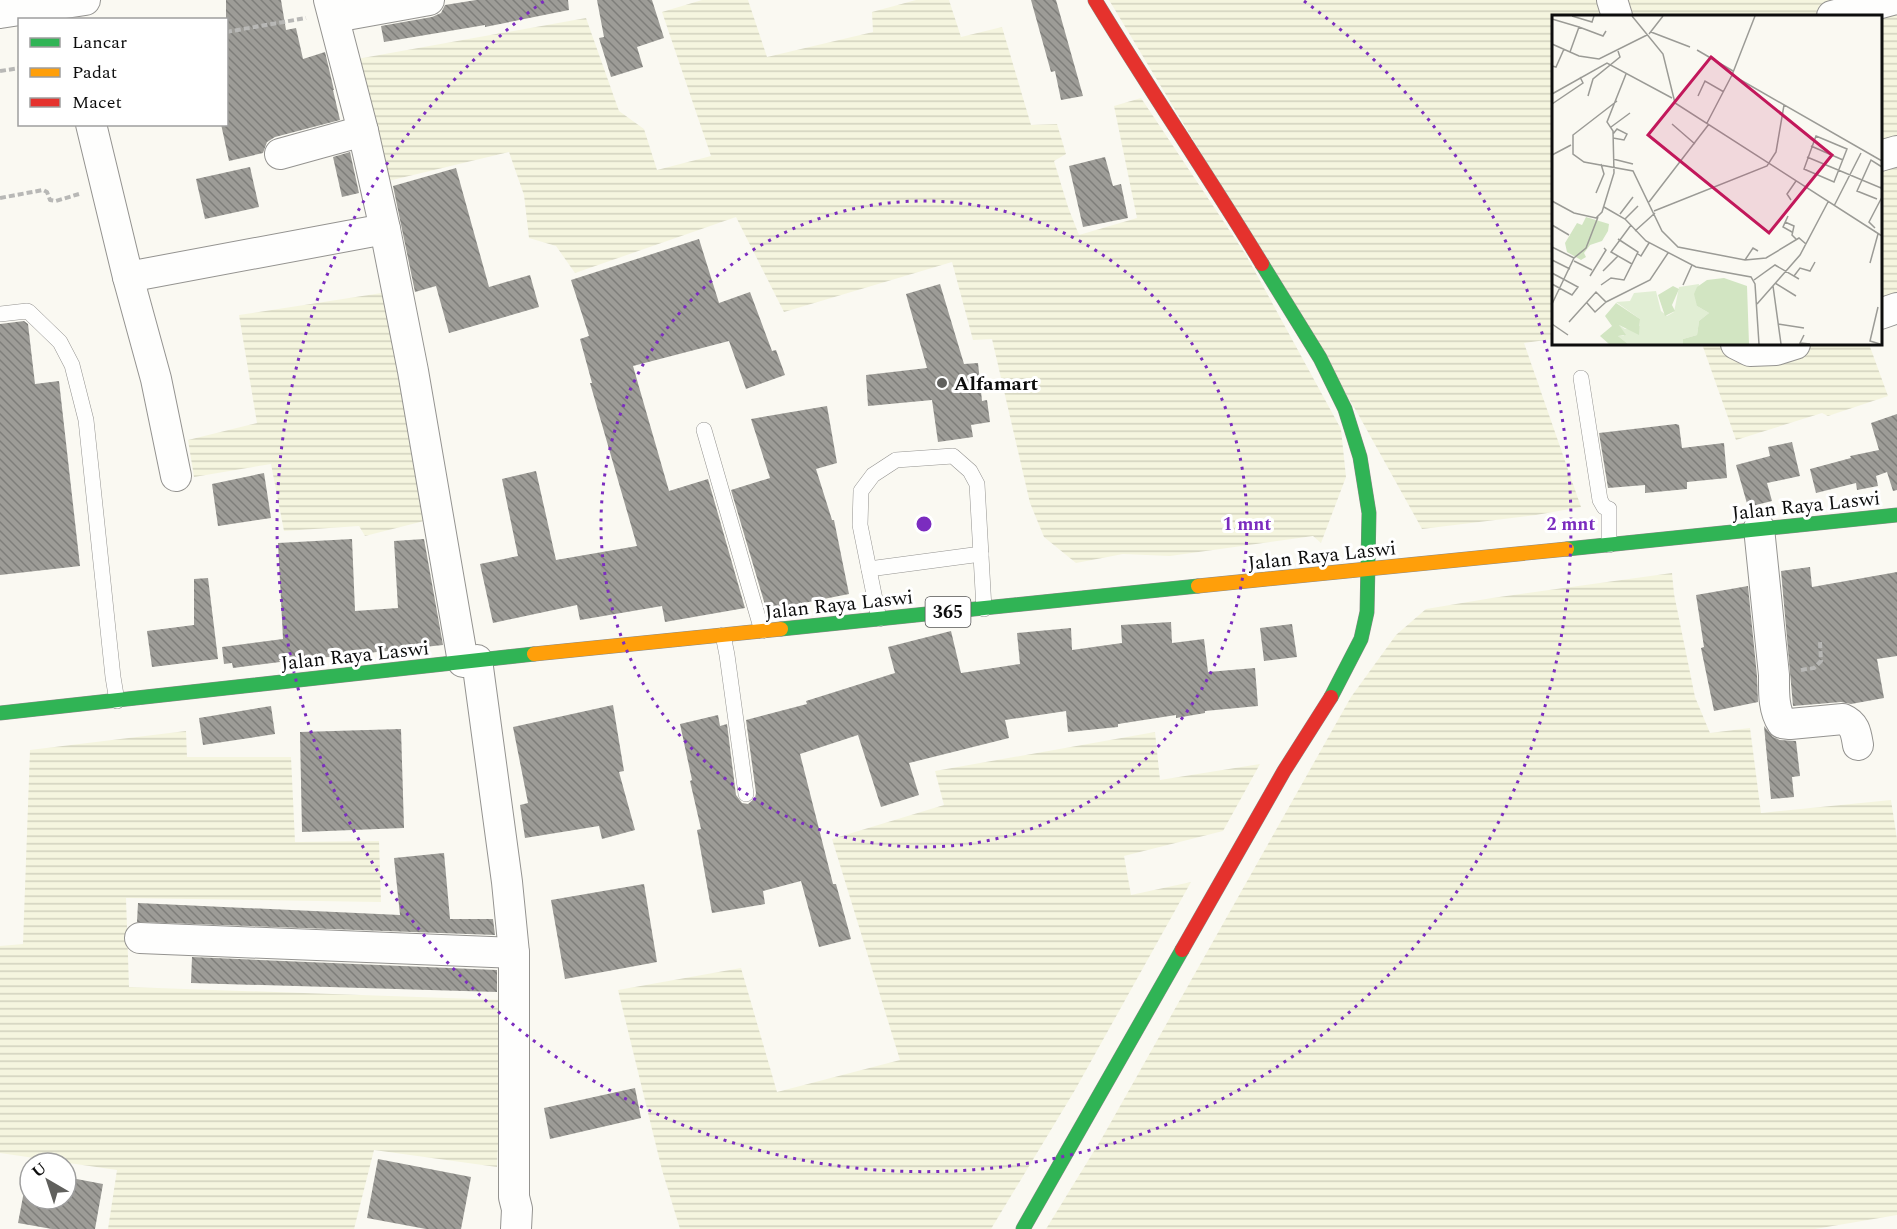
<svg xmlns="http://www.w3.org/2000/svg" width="1897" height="1229" font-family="Spectral,serif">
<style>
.farmland{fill:url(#farmland-rules)}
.building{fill:url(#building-back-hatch)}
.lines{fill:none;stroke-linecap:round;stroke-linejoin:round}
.lane-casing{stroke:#949390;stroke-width:16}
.street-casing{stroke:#949390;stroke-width:32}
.fast-casing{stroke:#8a8a87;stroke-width:15}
.slow-casing{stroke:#8a8a87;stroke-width:15}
.jam-casing{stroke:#8a8a87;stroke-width:15}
.path{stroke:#b8b8b6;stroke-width:4;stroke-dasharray:6 3;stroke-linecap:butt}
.lane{stroke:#fefefd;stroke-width:15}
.street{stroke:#fefefd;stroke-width:30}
.fast{stroke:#30b455;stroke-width:14}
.slow{stroke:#ff9f0a;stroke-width:14}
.jam{stroke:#e5322d;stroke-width:14}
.ring{fill:none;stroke:#7b2cbf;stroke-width:3;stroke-dasharray:3 6}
.poi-dot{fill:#60605d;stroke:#fff;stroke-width:2}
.labels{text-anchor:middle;stroke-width:6;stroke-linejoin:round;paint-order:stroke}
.shield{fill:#fff;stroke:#565656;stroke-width:1.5}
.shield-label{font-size:18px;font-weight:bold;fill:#0d0d0d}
.poi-label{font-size:20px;font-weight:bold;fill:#0d0d0d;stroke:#fff;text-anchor:start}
.street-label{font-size:20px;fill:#0d0d0d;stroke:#fff}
.inset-road{fill:none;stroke:#9b9b96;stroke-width:1.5}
.view{fill:#c2185b;fill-opacity:0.15;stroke:#c2185b;stroke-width:3}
.inset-edge{fill:none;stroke:#0d0d0d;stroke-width:3}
.centre{fill:#7b2cbf;stroke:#fff;stroke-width:3}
.ring-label{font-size:18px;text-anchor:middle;font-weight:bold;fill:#7b2cbf;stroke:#fff;stroke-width:6;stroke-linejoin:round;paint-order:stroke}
</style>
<defs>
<pattern id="farmland-rules" width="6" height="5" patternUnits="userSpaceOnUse" patternTransform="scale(1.5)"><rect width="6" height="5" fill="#f5f5df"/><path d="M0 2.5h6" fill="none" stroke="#d1d1be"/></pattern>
<pattern id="building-back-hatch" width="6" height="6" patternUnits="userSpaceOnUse" patternTransform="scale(1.5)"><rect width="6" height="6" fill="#9d9c97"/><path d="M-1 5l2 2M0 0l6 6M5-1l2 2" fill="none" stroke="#7e7e7a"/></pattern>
</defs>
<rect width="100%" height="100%" fill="#faf9f2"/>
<g class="farmland">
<path d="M 702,0 L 748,0 L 767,57 L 873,32 L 872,12 L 916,0 L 949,0 L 961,37 L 1002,27 L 1031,125 L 1057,124 L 1066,154 L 1054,161 L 1068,207 L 1079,235 L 1137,218 L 1114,106 L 1141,98 L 1246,255 L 1341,429 L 1346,477 L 1321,543 L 1313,536 L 1170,556 L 1123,554 L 1076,563 L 1044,537 L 1030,503 L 992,339 L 973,340 L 952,262 L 784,312 L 736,217 L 575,273 L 556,246 L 529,238 L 524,195 L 509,152 L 388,181 L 357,59 L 586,18 L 619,111 L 644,129 L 657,170 L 711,156 L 662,12 Z"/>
<path d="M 1109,0 L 1897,0 L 1897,318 L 1881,322 L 1880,16 L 1554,16 L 1553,339 L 1524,343 L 1581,507 L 1536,515 L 1422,529 L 1358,414 Z"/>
<path d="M 388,292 L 428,520 L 365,536 L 359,526 L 284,531 L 271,464 L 194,477 L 188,440 L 257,423 L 239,315 Z"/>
<path d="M 1702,344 L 1869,344 L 1888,396 L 1828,416 L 1822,413 L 1736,440 Z"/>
<path d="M 1672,573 L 1674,594 L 1695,697 L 1710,733 L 1750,728 L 1761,813 L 1891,800 L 1897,839 L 1897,1215 L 1815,1229 L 1046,1229 L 1102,1138 L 1351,697 L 1396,635 L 1426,609 L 1492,598 Z"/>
<path d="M 186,731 L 187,757 L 291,757 L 295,842 L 379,841 L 381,902 L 126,898 L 129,987 L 504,1000 L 497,1167 L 374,1150 L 354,1229 L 108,1229 L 117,1170 L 0,1153 L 0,946 L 23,944 L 30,750 Z"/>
<path d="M 1155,732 L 1160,780 L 1260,764 L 1223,831 L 1124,856 L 1131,895 L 1191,882 L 1075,1090 L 991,1229 L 680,1229 L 662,1170 L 618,990 L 741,968 L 777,1092 L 900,1060 L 832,839 L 944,805 L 935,771 Z"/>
</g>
<g class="building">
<path d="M 226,0 L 281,0 L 286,30 L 296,28 L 303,59 L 325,52 L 334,90 L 333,90 L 340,120 L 275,137 L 267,142 L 263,153 L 229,161 L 221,124 L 226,124 Z"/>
<path d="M 476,0 L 568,0 L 569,10 L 485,27 L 485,25 L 384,42 L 381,26 L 432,17 L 441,13 L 445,5 Z"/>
<path d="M 597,0 L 652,0 L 664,38 L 637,47 L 643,67 L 611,77 L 599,38 L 604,37 Z"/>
<path d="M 1031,0 L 1056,0 L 1083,96 L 1061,100 L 1055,71 L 1051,72 Z"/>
<path d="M 350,152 L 359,193 L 342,197 L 333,157 Z"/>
<path d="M 1105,157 L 1113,186 L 1121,184 L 1128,218 L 1083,227 L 1069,166 Z"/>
<path d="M 250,167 L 259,207 L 205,219 L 196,179 Z"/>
<path d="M 456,168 L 489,287 L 530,275 L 539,307 L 449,333 L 436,286 L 415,292 L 393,186 Z"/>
<path d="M 699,239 L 719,303 L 750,292 L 772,351 L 776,350 L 785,375 L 746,389 L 729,341 L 633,366 L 669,491 L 708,479 L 745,608 L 665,622 L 662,606 L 580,620 L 577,605 L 493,623 L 480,564 L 518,556 L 502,479 L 536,471 L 556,560 L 637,546 L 590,383 L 592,383 L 580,339 L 589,336 L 571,280 Z"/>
<path d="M 940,284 L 964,364 L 978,363 L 982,401 L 987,400 L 990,422 L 971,425 L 973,437 L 938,442 L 932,400 L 868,406 L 866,375 L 927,368 L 906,294 Z"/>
<path d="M 24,321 L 28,324 L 35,384 L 59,381 L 80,566 L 0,575 L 0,324 Z"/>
<path d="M 827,406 L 837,463 L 816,469 L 832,520 L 834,520 L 849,594 L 773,609 L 772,603 L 765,605 L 731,490 L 770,478 L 751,419 Z"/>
<path d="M 1897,414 L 1897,490 L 1893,491 L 1887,472 L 1876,476 L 1878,486 L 1857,490 L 1856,483 L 1816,493 L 1810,469 L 1851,458 L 1850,456 L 1879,450 L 1871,423 Z"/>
<path d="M 1676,424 L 1679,425 L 1682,448 L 1724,443 L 1727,478 L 1687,482 L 1687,489 L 1645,493 L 1645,485 L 1608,488 L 1599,433 Z"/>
<path d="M 1792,442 L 1800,476 L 1767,483 L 1772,501 L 1748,507 L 1736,465 L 1770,456 L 1768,447 Z"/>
<path d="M 264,473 L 271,518 L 218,526 L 212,484 Z"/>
<path d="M 352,539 L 355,611 L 398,608 L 394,541 L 424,539 L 443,645 L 330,657 L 279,660 L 280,662 L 233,668 L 232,663 L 224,664 L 222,647 L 283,639 L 278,543 Z"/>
<path d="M 1810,567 L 1812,587 L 1897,572 L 1897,656 L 1877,659 L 1884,698 L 1851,704 L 1841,702 L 1793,706 L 1781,571 Z"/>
<path d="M 208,578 L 218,659 L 152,667 L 147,631 L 194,625 L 194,579 Z"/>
<path d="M 1748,586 L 1757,676 L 1758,702 L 1714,711 L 1701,648 L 1704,647 L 1696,595 Z"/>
<path d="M 1171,622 L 1172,643 L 1204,639 L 1208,672 L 1255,668 L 1258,706 L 1205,711 L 1205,713 L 1176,718 L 1176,715 L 1118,724 L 1118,727 L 1068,732 L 1066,711 L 1005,720 L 1009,738 L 909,763 L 919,795 L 881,807 L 858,735 L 800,754 L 833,884 L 836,884 L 851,939 L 819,947 L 801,881 L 763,891 L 765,904 L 712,913 L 697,830 L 701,829 L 690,781 L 692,780 L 680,724 L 718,715 L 720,726 L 727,724 L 736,795 L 742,803 L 748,804 L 755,798 L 756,793 L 746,720 L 807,704 L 806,701 L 895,673 L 888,647 L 951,631 L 961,673 L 1020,664 L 1017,633 L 1071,628 L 1072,650 L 1122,643 L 1121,625 Z"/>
<path d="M 1292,624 L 1297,657 L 1264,661 L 1260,628 Z"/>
<path d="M 613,705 L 624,771 L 619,772 L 635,830 L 602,839 L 599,826 L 525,838 L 520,805 L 528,803 L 513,727 Z"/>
<path d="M 271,706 L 275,734 L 203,745 L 199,718 Z"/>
<path d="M 1764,726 L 1773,737 L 1780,740 L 1796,741 L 1800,776 L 1792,777 L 1794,797 L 1771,799 Z"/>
<path d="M 401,729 L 404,828 L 302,832 L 300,732 Z"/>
<path d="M 444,853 L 450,919 L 493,919 L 495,935 L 137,922 L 138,903 L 400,915 L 394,858 Z"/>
<path d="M 644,884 L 657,962 L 565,979 L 551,900 Z"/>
<path d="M 192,957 L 497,970 L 497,992 L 191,983 Z"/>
<path d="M 635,1088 L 641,1118 L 550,1139 L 544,1108 Z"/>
<path d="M 378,1159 L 471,1177 L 461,1229 L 426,1229 L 367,1218 Z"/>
<path d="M 28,1170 L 30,1171 L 30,1199 L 66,1199 L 66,1177 L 103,1184 L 95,1229 L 52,1229 L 18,1223 Z"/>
</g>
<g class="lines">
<defs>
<g id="lane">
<path d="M 0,314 L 27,311 L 29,312 L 60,342 L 72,365 L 86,420 L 113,677 L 117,701"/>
<path d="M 1581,378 L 1600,500 L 1604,507 L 1609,509 L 1609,545"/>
<path d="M 704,430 L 762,631"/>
<path d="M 869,569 L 981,554"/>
<path d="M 879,619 L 860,525 L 861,491 L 873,475 L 896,460 L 953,456 L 970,471 L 977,484 L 984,609"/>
<path d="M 723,635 L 727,655 L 746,794"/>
</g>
<g id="street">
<path d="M 329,0 L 363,131 L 385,229 L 413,371 L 463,662"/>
<path d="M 1612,0 L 1617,16"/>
<path d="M 0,13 L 85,0"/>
<path d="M 1832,16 L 1892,0"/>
<path d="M 335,17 L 429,0"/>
<path d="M 91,124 L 128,277"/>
<path d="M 280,154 L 363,131"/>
<path d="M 1880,156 L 1897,151"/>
<path d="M 1880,314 L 1897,308"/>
<path d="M 1736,344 L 1750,351 L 1776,350 L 1795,344"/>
<path d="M 176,476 L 156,379 L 128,277 L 385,229"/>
<path d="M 1759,528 L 1774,675 C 1774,691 1773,709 1782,723 L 1790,724 L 1843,719 C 1855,724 1856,733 1858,745"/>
<path d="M 477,660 L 507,882 L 514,953 L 514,1197 L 517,1209 L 516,1229"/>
<path d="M 140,938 L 514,953"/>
</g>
<g id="fast">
<path d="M 1262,264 L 1320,358 L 1345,409 L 1360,457 L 1369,513 L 1367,612 L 1361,639 L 1331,697"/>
<path d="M 1567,549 L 1897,515"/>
<path d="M 781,629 L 1198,586"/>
<path d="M 0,713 L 534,654"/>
<path d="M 1023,1229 L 1182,950"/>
</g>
<g id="slow">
<path d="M 1198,586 L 1567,549"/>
<path d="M 534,654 L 781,629"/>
</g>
<g id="jam">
<path d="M 1095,0 C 1149,89 1208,175 1262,264"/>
<path d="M 1182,950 L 1284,771 L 1331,697"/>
</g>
</defs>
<use href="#lane" class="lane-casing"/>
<use href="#street" class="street-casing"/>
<use href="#fast" class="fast-casing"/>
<use href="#slow" class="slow-casing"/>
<use href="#jam" class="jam-casing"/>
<g class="path">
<path d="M 226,32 L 306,18"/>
<path d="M 0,71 L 20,68"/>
<path d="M 0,198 L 43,190 L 47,192 L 50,200 L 56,201 L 79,194"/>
<path d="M 1801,670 L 1814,668 L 1821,661 L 1820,641"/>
</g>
<use href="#lane" class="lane"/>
<use href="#street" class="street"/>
<use href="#fast" class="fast"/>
<use href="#slow" class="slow"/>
<use href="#jam" class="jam"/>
</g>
<g class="ring">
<circle cx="924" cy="524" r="323"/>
<path d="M1304 1A647 647 0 1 1 544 1"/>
</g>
<circle class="poi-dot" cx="942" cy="383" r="6"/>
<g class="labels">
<rect class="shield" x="925.5" y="597" width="45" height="30" rx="4.5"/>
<g class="shield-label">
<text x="948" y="618">365</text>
</g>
<g class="poi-label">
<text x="954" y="390">Alfamart</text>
</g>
<g class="street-label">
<text transform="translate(1806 505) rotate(-6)" y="7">Jalan Raya Laswi</text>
<text transform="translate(1322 555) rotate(-6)" y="7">Jalan Raya Laswi</text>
<text transform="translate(839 604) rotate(-6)" y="7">Jalan Raya Laswi</text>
<text transform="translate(355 655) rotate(-6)" y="7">Jalan Raya Laswi</text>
</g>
</g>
<g transform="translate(1552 15)">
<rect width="330" height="330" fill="#faf9f2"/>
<path d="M 147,269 L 145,291 L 157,298 L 147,306 L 145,320 L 131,324 L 131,329 L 76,329 L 66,321 L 72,321 L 67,310 L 73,314 L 88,311 L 88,304 L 64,287 L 78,286 L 82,278 L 104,276 L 109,296 L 115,301 L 122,297 L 127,272 Z" fill="#e1eed4"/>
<path d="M 34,202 L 57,209 L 56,216 L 50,226 L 38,230 L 32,238 L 34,242 L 29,245 L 15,237 L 13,228 L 25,208 L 30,210 ZM 172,263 L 195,271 L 197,329 L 131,329 L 131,324 L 145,320 L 147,306 L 157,298 L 145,291 L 142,279 L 145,272 L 155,265 ZM 121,271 L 127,274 L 120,290 L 123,296 L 113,301 L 106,280 ZM 64,288 L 88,304 L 87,320 L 67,310 L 74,320 L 66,321 L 76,329 L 57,329 L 48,321 L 60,311 L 53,301 Z" fill="#d2e5c2"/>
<path class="inset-road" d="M 20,1 L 40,7 L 42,1M 80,1 L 111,39 L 123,88 L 330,221M 0,4 L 27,12 L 18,37M 27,12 L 51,21 L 54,16M 99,17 L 138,32M 97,19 L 111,1M 0,29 L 27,41 L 47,44 L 95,20M 145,35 L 181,56M 0,51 L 4,52 L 12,34M 180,60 L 330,146M 0,79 L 55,48 L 120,83M 36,81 L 41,64 L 68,42 L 66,36M 146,81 L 153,66 L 172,77M 65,86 L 21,120 L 21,139 L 32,147 L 81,156 L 110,216 L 126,232 L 193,245 L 214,243 L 247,223 L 254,229M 0,89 L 31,68 L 28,62M 155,108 L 180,60 L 203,1M 120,109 L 143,129M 59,112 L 78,98M 264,121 L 295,134 L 282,167 L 252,154 ZM 61,123 L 72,125 L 75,119 L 65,114 L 61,119M 259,131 L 291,145M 0,140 L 19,130M 255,142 L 310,165 L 319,145 L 330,152M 61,144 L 81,149M 44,178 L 52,159 L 49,149M 325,184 L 305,176 L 310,165 L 329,173 L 330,170M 239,185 L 235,179 L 244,166M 0,186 L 22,198 L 44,203 L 50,197 L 62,158 L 61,116 L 55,107 L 74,59M 97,187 L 157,109M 282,191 L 309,138M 52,192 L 73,204 L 94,226 L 144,252 L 199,262 L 203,269 L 207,329M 102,196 L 215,151 L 224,137 L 232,90M 68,199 L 81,182M 236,201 L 231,212 L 240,217M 73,204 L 86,191M 233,207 L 242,211 L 240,220 L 244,224M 0,210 L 17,220M 79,210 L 59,237 L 80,249M 323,213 L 317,207 L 330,182M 83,216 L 103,198M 0,232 L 22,243M 86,239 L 89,241 L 97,228M 0,245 L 18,254M 193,245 L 201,233 L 206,236M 22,246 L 40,255M 318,248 L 326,219M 51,256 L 66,241M 0,258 L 26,272 L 20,280 L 0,269M 38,261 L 54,235 L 52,233M 242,261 L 248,253 L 258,256 L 263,247M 202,265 L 223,250 L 247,264M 223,268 L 244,281M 49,270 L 59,263 L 72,265 L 86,237 L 66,224M 131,270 L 140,250M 221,271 L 229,329M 35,288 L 43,297 L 54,287M 0,289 L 22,243 L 34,233 L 46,202M 205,289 L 248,240 L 276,187M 326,292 L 318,326 L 328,329M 17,307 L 44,277 L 54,287 L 98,265 L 116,238M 0,309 L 16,320M 226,309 L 252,313M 252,320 L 248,328 L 258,329"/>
<path class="view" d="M 159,42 L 280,140 L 217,218 L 96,120 Z"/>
<rect width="330" height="330" class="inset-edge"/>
</g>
<circle cx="924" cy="524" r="9" class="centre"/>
<g class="ring-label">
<text x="1247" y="530">1 mnt</text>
<text x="1571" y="530">2 mnt</text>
</g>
<rect x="18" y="18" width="210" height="108" fill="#ffffff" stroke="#9e9e9e" stroke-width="1.5"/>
<rect x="30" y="38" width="30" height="9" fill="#30b455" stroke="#9e9e9e" stroke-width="1.5"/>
<text x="72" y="48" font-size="18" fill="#0d0d0d">Lancar</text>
<rect x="30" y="68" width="30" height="9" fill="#ff9f0a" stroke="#9e9e9e" stroke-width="1.5"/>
<text x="72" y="78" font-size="18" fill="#0d0d0d">Padat</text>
<rect x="30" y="98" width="30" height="9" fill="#e5322d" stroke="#9e9e9e" stroke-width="1.5"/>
<text x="72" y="108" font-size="18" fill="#0d0d0d">Macet</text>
<g transform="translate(48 1181) rotate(321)"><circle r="28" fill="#ffffff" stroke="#9e9e9e" stroke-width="1.5"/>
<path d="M0-4.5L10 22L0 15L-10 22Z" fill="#60605d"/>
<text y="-9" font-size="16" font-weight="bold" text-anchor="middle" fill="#0d0d0d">U</text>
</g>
</svg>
